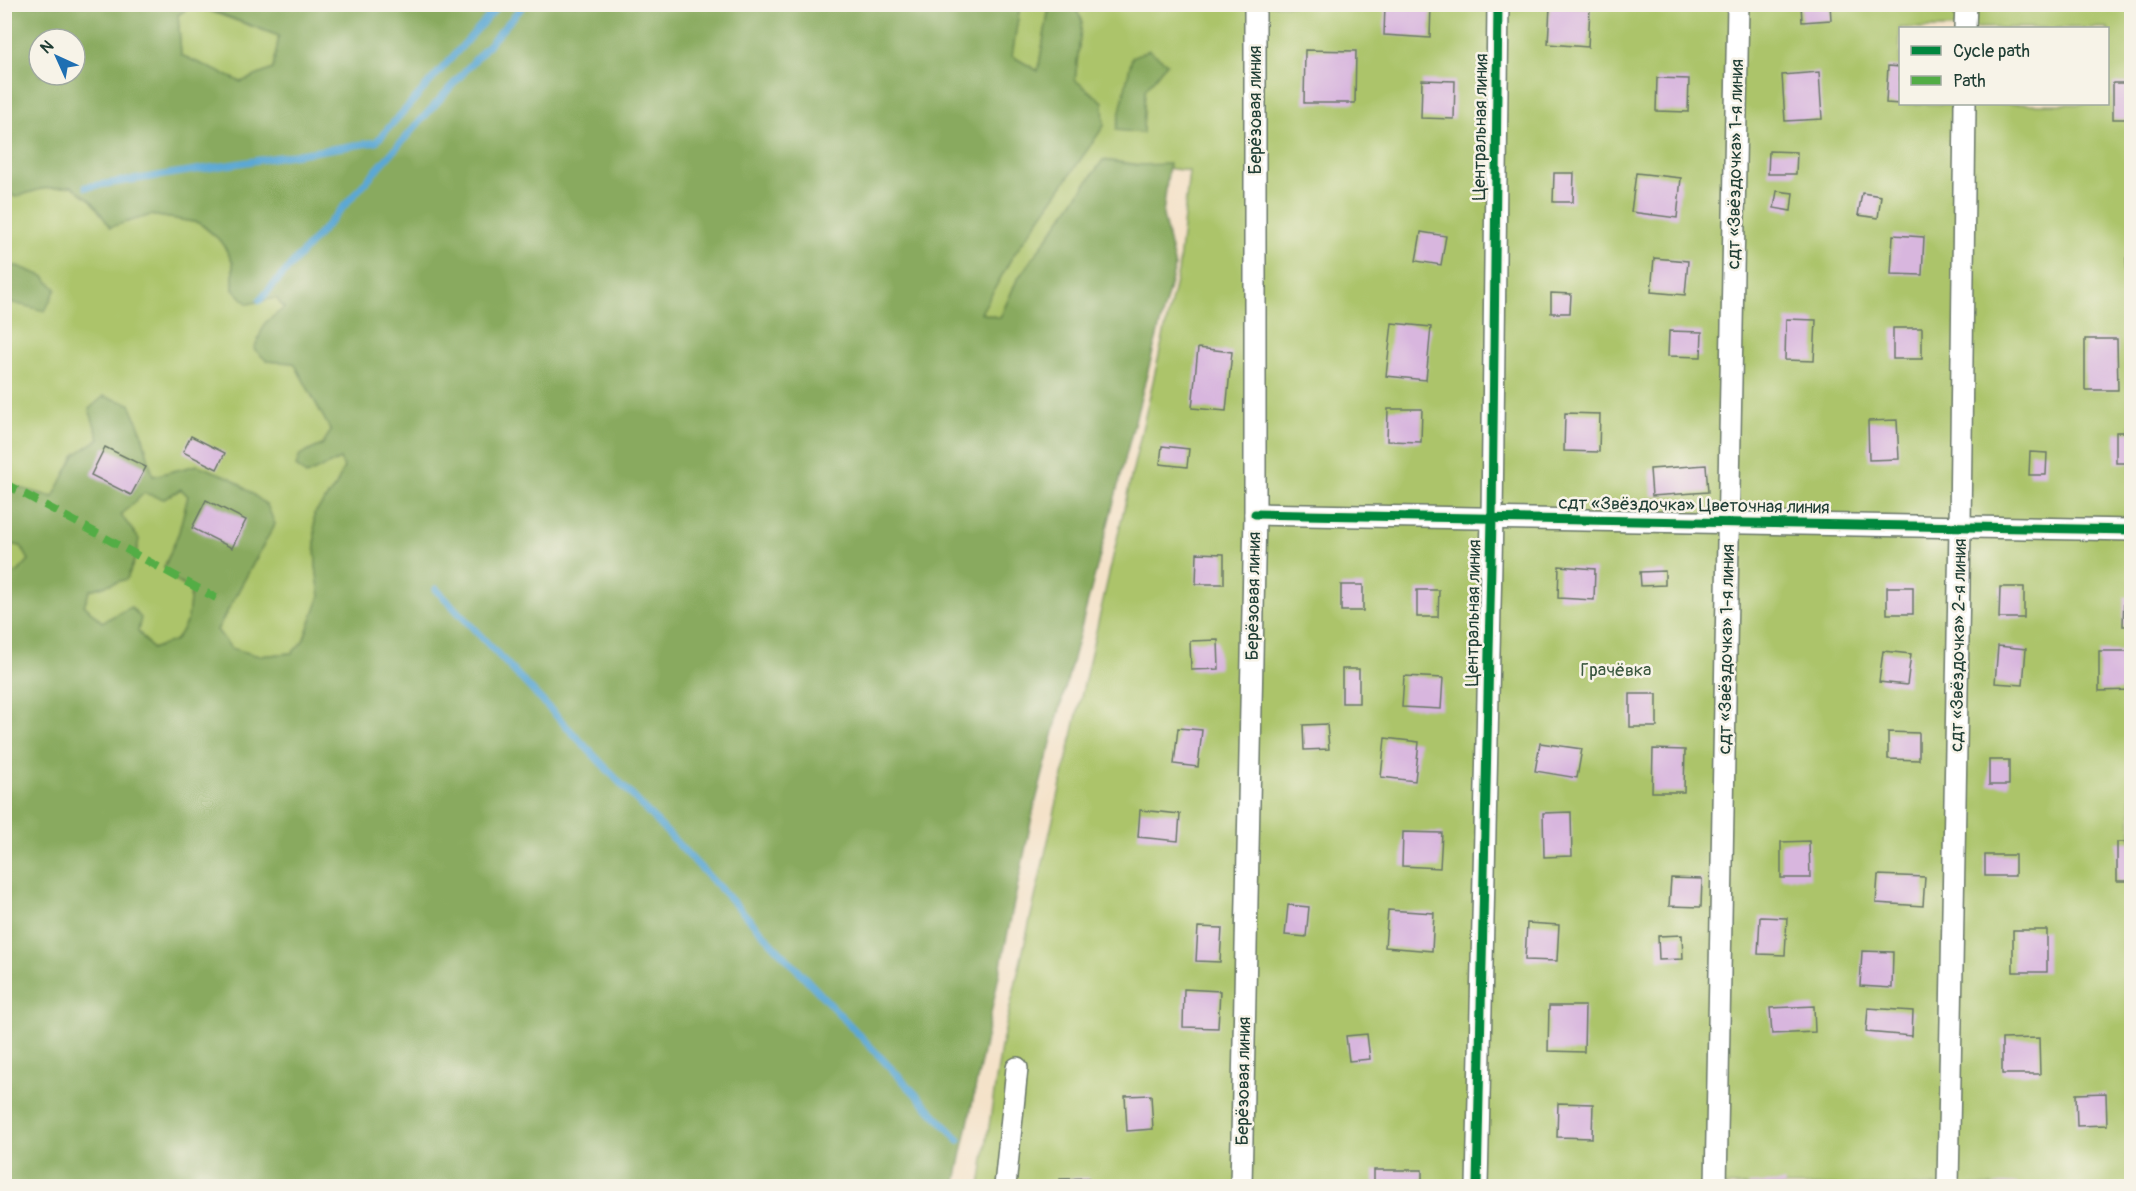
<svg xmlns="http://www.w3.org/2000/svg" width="2136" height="1191" font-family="Pangolin,sans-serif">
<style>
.green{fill:#acc46a;stroke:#66804f;stroke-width:1.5;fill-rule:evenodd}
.forest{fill:#89aa5e;stroke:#547449;stroke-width:1.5;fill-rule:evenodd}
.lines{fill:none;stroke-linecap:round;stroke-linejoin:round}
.stream{stroke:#5ba8d4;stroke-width:7}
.building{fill:#d8b6de}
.minor-casing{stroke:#6a7768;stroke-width:24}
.minor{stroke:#fff;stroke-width:21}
.quiet{stroke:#52ad45;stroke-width:8;stroke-dasharray:15 8;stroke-linecap:butt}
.cycleway-casing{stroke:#f7f3e8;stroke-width:13}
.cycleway{stroke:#00873e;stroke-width:9}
.labels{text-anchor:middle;stroke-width:5;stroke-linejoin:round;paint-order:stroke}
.street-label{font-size:18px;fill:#1f3d34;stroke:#f7f3e8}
.park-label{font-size:18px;fill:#3b583f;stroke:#f7f3e8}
</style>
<rect width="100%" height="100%" fill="#f7f3e8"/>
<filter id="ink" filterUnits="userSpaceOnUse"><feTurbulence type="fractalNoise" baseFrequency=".0167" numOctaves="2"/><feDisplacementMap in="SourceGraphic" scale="12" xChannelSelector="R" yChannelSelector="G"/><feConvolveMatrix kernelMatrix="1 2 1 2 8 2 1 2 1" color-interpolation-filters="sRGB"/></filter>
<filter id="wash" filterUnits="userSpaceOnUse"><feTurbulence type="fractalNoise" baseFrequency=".008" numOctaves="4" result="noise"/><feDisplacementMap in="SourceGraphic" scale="24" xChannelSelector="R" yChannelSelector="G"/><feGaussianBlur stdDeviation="1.35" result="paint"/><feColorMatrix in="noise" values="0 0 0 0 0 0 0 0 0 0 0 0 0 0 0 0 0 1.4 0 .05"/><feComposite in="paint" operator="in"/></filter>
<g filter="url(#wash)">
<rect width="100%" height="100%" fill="#f4e2c9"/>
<g class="green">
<path d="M 193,5 L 279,36 L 273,69 L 241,82 L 181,55 L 178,15 Z"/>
<path d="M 1020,5 L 1063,5 L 1049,8 L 1038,71 L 1012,56 Z"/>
<path d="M 1073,5 L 2131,5 L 2131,1186 L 980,1186 L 1001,1047 L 1178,272 L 1189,171 L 1103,160 L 1017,280 L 1000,318 L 981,313 L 1011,259 L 1103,102 L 1075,80 L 1082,20 ZM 1900,28 L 2108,28 L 2108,104 L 1900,104 Z"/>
<path d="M 72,186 L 92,201 L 110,227 L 151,215 L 199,223 L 222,242 L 233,263 L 233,290 L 277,298 L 284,309 L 265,323 L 267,361 L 294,363 L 331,431 L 322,445 L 300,455 L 326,465 L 340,459 L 344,467 L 336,486 L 314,514 L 316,566 L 320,596 L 303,642 L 292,653 L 259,656 L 230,648 L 217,630 L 275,524 L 153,476 L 141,431 L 99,439 L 75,455 L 53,498 L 17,487 L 5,501 L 5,478 L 8,459 L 4,455 L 4,189 L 15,197 L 41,189 Z"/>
<path d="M 181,489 L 188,496 L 179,532 L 164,567 L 176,581 L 191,590 L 188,619 L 176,640 L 152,649 L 138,631 L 102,622 L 84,605 L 90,590 L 127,579 L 136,556 L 121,515 L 144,493 L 164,499 Z"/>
<path d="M 4,522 L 9,544 L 21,546 L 29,560 L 18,572 L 5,575 Z"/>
</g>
<g class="forest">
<path d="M 984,4 L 992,6 L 994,5 L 1020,5 L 1012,56 L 1038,71 L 1049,8 L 1073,5 L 1082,20 L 1075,80 L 1103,102 L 1104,126 L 1011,259 L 981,313 L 1000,318 L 1017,280 L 1103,160 L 1138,165 L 1169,164 L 1163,215 L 1175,267 L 1033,812 L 955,1186 L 5,1186 L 4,618 L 8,616 L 12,599 L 5,594 L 4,575 L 18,572 L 29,560 L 21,546 L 9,544 L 5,522 L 4,501 L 17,487 L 53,497 L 75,455 L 99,439 L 89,409 L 104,396 L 130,404 L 141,431 L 153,476 L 197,465 L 231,478 L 267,505 L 275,524 L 217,630 L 231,648 L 259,656 L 292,653 L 303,641 L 320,596 L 316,566 L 314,514 L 336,486 L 344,467 L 340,459 L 306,475 L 296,466 L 300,455 L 322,445 L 331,431 L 294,363 L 267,361 L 254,349 L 265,323 L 284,308 L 276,298 L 248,304 L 233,289 L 233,263 L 222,242 L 200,223 L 151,215 L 110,227 L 92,201 L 72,186 L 41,189 L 15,197 L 5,189 L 5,5 L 193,5 L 178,15 L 181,55 L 241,82 L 273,69 L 279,36 L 197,5 ZM 39,39 L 75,39 L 75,75 L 39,75 ZM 181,489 L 188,496 L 179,532 L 164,568 L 176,581 L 191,590 L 188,619 L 176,640 L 152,649 L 138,631 L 141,618 L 131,607 L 102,622 L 84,605 L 90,590 L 127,579 L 136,556 L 139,539 L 121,515 L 144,493 L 164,499 Z"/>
<path d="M 1149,50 L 1167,63 L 1145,90 L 1143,133 L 1116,130 L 1132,57 Z"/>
<path d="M 17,266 L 43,276 L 56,289 L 45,311 L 5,301 L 5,267 Z"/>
</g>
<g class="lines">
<g class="stream">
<path d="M 86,187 L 376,142 L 500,4"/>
<path d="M 260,300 L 525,4"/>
<path d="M 436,589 L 959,1140"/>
</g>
</g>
<g id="blocks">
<g class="building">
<path d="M 1385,4 L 1431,4 L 1430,38 L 1384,35 Z"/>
<path d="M 1801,4 L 1830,4 L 1831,20 L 1802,22 Z"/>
<path d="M 1550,6 L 1590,8 L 1588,47 L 1548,44 Z"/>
<path d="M 1305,50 L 1356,51 L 1355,103 L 1304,103 Z"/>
<path d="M 1888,66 L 1900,67 L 1900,104 L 1886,103 Z"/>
<path d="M 1819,72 L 1822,119 L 1785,121 L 1782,75 Z"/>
<path d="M 1657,78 L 1689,79 L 1688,112 L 1656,111 Z"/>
<path d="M 1422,80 L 1455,81 L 1454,119 L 1421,118 Z"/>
<rect x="2113" y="83" width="19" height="36"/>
<path d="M 1769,151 L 1797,152 L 1796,174 L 1768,174 Z"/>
<path d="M 1554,173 L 1574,173 L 1573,202 L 1553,202 Z"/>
<path d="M 1636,173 L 1681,178 L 1677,218 L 1631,212 Z"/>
<path d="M 1777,191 L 1793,193 L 1791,211 L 1774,208 Z"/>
<path d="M 1862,193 L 1881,196 L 1878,218 L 1858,215 Z"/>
<path d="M 1421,232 L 1446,236 L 1441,265 L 1416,261 Z"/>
<path d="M 1893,235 L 1924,237 L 1922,275 L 1891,274 Z"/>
<path d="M 1654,258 L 1688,261 L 1685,295 L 1651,292 Z"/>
<path d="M 2126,258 L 2132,258 L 2132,298 L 2128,299 Z"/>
<path d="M 1551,293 L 1571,294 L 1570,313 L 1551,313 Z"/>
<path d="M 1786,319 L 1816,320 L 1814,361 L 1785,360 Z"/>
<path d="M 1392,323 L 1431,327 L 1426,380 L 1386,376 Z"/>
<rect x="1893" y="328" width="29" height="31"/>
<path d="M 1669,331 L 1702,332 L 1701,357 L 1668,356 Z"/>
<path d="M 2085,339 L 2117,339 L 2118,390 L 2085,390 Z"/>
<path d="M 1198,348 L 1232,352 L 1226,411 L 1192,408 Z"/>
<path d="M 1388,409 L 1422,409 L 1421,442 L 1387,441 Z"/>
<path d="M 1565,413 L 1600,414 L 1599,452 L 1564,451 Z"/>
<path d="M 1897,420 L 1899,459 L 1869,460 L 1868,421 Z"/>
<rect x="2116" y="432" width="16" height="31"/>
<path d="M 191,436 L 225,453 L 217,469 L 183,452 Z"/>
<path d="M 1162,446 L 1189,449 L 1187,467 L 1160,464 Z"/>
<path d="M 105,447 L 146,467 L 131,495 L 91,475 Z"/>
<path d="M 2030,452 L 2047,453 L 2046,475 L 2029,475 Z"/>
<path d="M 1706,465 L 1708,492 L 1652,496 L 1650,469 Z"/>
<path d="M 206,500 L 246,520 L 232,548 L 192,528 Z"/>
<path d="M 1197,553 L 1224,554 L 1224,584 L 1196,584 Z"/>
<path d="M 1559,566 L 1595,569 L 1594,600 L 1558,598 Z"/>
<path d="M 1665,571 L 1665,585 L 1641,586 L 1640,572 Z"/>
<rect x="1341" y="585" width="22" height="26"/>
<rect x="1887" y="587" width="26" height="27"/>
<path d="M 2000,587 L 2024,587 L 2024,618 L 1999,618 Z"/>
<path d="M 1417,590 L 1439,590 L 1438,617 L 1417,617 Z"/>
<path d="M 2124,597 L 2132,597 L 2132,626 L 2123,626 Z"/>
<path d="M 1218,640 L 1219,669 L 1191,670 L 1190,641 Z"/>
<path d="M 1998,646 L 2026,649 L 2023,685 L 1995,683 Z"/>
<path d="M 1883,651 L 1911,654 L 1907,685 L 1879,682 Z"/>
<path d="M 2099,651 L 2132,651 L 2132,690 L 2099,691 Z"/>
<rect x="1342" y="669" width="17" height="34"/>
<path d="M 1404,676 L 1443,678 L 1441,709 L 1402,707 Z"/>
<rect x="1630" y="694" width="27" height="33"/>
<path d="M 1327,724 L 1329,749 L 1304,750 L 1303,725 Z"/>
<path d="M 1178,728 L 1202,730 L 1198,767 L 1174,764 Z"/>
<path d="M 1888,732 L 1919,733 L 1919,760 L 1888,759 Z"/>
<path d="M 1385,738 L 1419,742 L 1415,781 L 1381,777 Z"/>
<path d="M 1540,743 L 1582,749 L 1577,778 L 1535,771 Z"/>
<path d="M 1653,749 L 1685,750 L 1684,792 L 1652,792 Z"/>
<rect x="1989" y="760" width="20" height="25"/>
<path d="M 1140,810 L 1180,814 L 1178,841 L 1138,837 Z"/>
<path d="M 1571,812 L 1572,856 L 1544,857 L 1543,813 Z"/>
<path d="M 1403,832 L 1442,833 L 1440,868 L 1402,866 Z"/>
<path d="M 1809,841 L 1810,878 L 1781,878 L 1781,842 Z"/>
<rect x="2117" y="842" width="15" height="39"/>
<rect x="1985" y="855" width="30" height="21"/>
<path d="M 1878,875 L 1925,877 L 1923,906 L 1876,903 Z"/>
<path d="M 1671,878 L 1702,879 L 1701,907 L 1669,906 Z"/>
<path d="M 1288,905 L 1309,907 L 1306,937 L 1285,935 Z"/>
<path d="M 1388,910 L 1434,913 L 1432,951 L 1385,947 Z"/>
<path d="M 1760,917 L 1787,918 L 1785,955 L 1758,954 Z"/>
<path d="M 1527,923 L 1559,925 L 1557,961 L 1525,960 Z"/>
<path d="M 1198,927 L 1222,928 L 1220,962 L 1196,961 Z"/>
<rect x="2013" y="930" width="34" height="42"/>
<path d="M 1682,935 L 1683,959 L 1659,960 L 1658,936 Z"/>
<path d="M 1862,951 L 1893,952 L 1892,988 L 1860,986 Z"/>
<path d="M 1184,989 L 1220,991 L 1218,1028 L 1183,1027 Z"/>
<path d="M 1549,1006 L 1585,1006 L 1584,1052 L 1548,1051 Z"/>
<path d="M 1814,1006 L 1815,1032 L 1772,1034 L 1770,1008 Z"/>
<path d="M 1868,1008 L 1913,1011 L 1912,1036 L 1866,1032 Z"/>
<path d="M 1367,1034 L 1370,1059 L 1349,1061 L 1346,1036 Z"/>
<path d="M 2039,1038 L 2040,1074 L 2002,1074 L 2002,1039 Z"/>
<path d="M 2106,1093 L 2107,1125 L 2077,1126 L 2076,1094 Z"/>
<path d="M 1151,1095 L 1153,1129 L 1127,1131 L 1125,1096 Z"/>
<path d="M 1558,1103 L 1593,1104 L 1592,1138 L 1557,1137 Z"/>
<rect x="1374" y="1170" width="48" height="16"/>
<path d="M 1089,1178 L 1089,1186 L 1060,1186 L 1060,1179 Z"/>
<path d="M 1551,1182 L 1585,1184 L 1584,1186 L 1550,1186 Z"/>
<path d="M 1784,1182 L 1785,1186 L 1749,1186 L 1748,1184 Z"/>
<path d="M 2017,1183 L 2017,1186 L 1995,1186 L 1995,1185 Z"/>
</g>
</g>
</g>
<g filter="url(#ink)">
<use href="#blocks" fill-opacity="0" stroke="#6a7768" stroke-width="1.5"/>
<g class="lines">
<defs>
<g id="minor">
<path d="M 1965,28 L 1966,4"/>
<path d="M 1255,514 L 2132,530"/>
<path d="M 1005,1186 L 1017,1068"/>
<path d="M 1241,1186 L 1255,514 L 1255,4"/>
<path d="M 1477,1186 L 1492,518 L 1498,4"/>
<path d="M 1716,1186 L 1738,4"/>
<path d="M 1948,1186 L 1960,527 L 1965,104"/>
</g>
</defs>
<use href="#minor" class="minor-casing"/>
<use href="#minor" class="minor"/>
<path class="quiet" d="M 4,483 L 216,598"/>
<defs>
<g id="cycleway">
<path d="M 1255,514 L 2132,530"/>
<path d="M 1477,1186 L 1492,518 L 1498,4"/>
</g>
</defs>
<use href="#cycleway" class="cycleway-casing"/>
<use href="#cycleway" class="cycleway"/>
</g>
</g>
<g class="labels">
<g class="street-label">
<text transform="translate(1255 110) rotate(-90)" y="6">Берёзовая линия</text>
<text transform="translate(1480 127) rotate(-89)" y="6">Центральная линия</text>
<text transform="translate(1735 164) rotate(-89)" y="6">сдт «Звёздочка» 1-я линия</text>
<text transform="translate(1694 505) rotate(1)" y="6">сдт «Звёздочка» Цветочная линия</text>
<text transform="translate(1253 596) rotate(-89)" y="6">Берёзовая линия</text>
<text transform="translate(1473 613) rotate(-89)" y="6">Центральная линия</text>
<text transform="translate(1958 645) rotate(-89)" y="6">сдт «Звёздочка» 2-я линия</text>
<text transform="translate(1726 649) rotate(-89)" y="6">сдт «Звёздочка» 1-я линия</text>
<text transform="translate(1243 1081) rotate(-89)" y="6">Берёзовая линия</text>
</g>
<g class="park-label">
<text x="1616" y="676">Грачёвка</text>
</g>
</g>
<rect width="2136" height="1191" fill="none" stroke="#f7f3e8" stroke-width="24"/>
<rect x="1899" y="27" width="210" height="78" fill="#f7f3e8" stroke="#a1aaa0" stroke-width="1.5"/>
<rect x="1911" y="46" width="30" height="9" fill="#00873e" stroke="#a1aaa0" stroke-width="1.5"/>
<text x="1953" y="57" font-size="18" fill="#1f3d34">Cycle path</text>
<rect x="1911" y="76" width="30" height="9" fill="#52ad45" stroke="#a1aaa0" stroke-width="1.5"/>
<text x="1953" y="87" font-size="18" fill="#1f3d34">Path</text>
<g transform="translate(57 57) rotate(315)"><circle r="28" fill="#f7f3e8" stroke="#a1aaa0" stroke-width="1.5"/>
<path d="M0-4.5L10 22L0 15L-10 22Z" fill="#1f6fb2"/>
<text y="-9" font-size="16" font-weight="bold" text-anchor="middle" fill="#1f3d34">N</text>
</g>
</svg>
